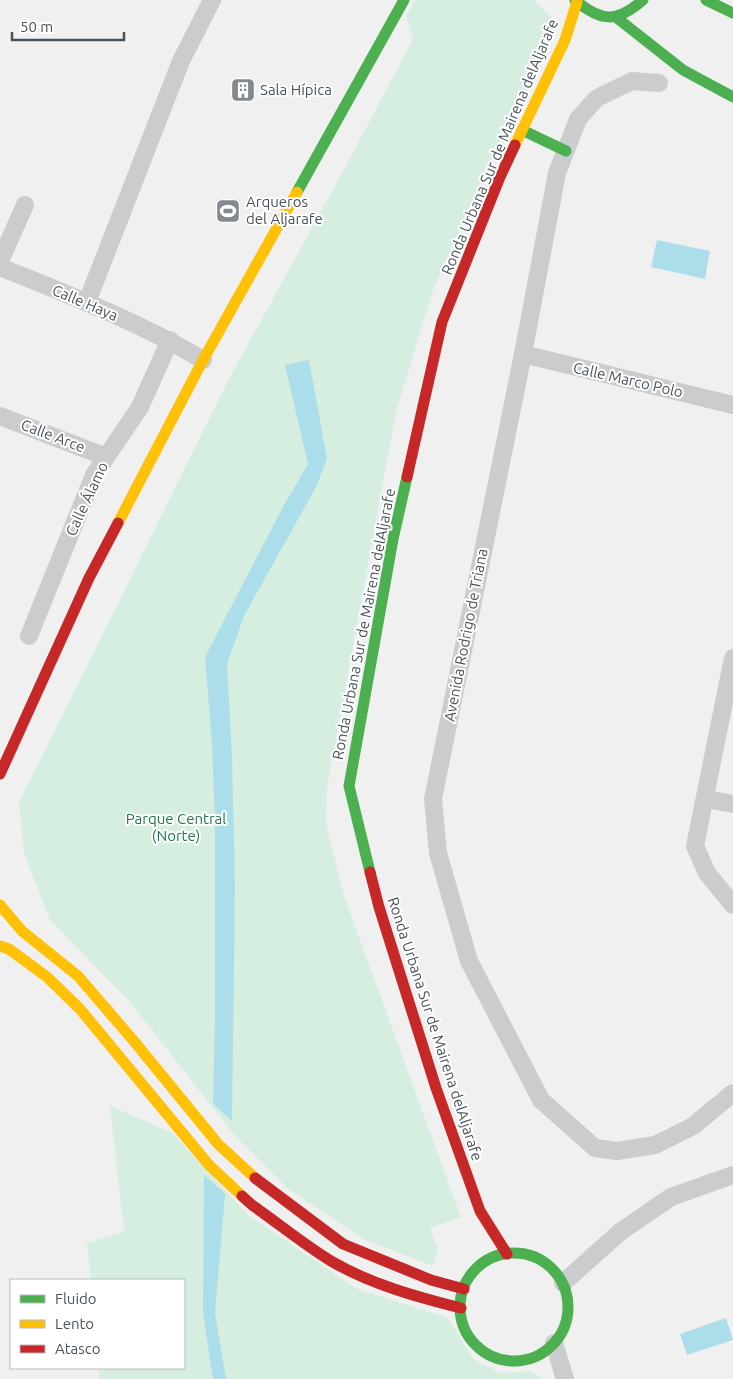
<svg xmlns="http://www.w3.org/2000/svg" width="733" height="1379" font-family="Ubuntu,sans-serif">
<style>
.green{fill:#d5eedf}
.water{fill:#acddea}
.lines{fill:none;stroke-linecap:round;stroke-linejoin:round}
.street{stroke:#caccce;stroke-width:18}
.fast{stroke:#4caf50;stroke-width:11}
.slow{stroke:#ffc107;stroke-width:11}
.jam{stroke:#c62828;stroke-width:11}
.labels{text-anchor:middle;stroke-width:4;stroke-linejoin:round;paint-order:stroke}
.poi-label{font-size:15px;fill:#48525b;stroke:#fff;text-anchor:start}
.street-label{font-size:15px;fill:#48525b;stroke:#fff}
.park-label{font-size:15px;fill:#1c794a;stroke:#fff}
</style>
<rect width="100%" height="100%" fill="#f0f0f0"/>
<g class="green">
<path d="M 416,0 L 534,0 L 557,23 L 551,41 L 505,130 L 434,287 L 396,412 L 327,788 L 326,824 L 344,896 L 461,1217 L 430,1228 L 438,1249 L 433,1266 L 365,1240 L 287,1188 L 236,1137 L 129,1001 L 50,920 L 24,853 L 19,803 L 229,379 L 348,162 L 413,39 L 406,16 Z"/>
<path d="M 110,1106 L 171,1132 L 248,1215 L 357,1289 L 447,1317 L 474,1360 L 500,1373 L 530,1371 L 544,1379 L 99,1379 L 98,1368 L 184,1368 L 184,1280 L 91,1280 L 87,1243 L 124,1232 Z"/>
</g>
<g class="water">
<path d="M 657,240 L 710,251 L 705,279 L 651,267 Z"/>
<path d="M 309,360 L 327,459 L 316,487 L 244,616 L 227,664 L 232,758 L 235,884 L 232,1121 L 213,1104 L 215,1017 L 215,821 L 212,744 L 205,657 L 284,505 L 308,464 L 285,365 Z"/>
<path d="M 204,1175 L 225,1194 L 215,1314 L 226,1379 L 213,1379 L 203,1313 Z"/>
<path d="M 726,1318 L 733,1340 L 687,1355 L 680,1334 Z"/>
</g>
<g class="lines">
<g class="street">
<path d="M 659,83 L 632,81 L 597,98 L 578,119 L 557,173 L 523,354 L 433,799 L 438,853 L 469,961 L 541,1100 L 595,1148 L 617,1151 L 655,1145 L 693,1126 L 733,1093"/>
<path d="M 0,261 L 25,205"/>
<path d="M 0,267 C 69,295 139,322 203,360"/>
<path d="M 87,302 L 181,61 L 212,0"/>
<path d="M 523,354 L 733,405"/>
<path d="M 0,416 L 106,457"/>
<path d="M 29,636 L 94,475 L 140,407 L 170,340"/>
<path d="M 733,658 L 695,846 L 707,873 L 733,905"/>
<path d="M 705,799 L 733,804"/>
<path d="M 563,1283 L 620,1232 L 671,1197 L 733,1175"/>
<path d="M 554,1343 L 565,1379"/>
</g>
<g class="fast">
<path d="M 575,0 C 601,22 617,23 643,0"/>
<path d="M 706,0 L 733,13"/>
<path d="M 617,18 L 683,70 L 733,97"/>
<path d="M 522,130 L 566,151"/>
<path d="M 297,192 L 404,0"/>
<path d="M 370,872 L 349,786 L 393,539 L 407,477"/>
<circle cx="514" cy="1307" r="54"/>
</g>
<g class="slow">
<path d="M 515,145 L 565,40 L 577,2"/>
<path d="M 118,523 L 203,360 L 297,192"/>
<path d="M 0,905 L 22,931 L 78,976 L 133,1040 L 218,1144 L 255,1178"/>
<path d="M 0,946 L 9,949 L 47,977 L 80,1009 L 209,1165 L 242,1196"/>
</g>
<g class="jam">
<path d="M 407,477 L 442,322 L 500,177 L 515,145"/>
<path d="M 0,774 L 89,578 L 118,523"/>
<path d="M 370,872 L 379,907 L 436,1088 L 480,1211 L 507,1254"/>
<path d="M 255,1178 L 343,1244 L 431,1280 L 464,1289"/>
<path d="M 242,1196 L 252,1205 C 278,1223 303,1244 331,1261 C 370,1284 417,1297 461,1308"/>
</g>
</g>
<defs>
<symbol id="building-square" viewBox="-11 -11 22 22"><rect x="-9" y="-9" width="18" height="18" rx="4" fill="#83898f" stroke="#fff"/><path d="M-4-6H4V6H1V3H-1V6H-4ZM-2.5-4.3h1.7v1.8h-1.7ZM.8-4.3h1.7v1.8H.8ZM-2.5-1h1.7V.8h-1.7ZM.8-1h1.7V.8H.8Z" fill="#fff"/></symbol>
<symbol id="stadium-square" viewBox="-11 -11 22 22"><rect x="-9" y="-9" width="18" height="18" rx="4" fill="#83898f" stroke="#fff"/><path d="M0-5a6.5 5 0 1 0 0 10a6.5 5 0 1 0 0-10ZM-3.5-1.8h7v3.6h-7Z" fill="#fff"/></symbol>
</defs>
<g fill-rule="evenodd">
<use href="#building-square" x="229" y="76" width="28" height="28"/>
<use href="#stadium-square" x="214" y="197" width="28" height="28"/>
</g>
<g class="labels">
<g class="poi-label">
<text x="260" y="95">Sala Hípica</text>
<text x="246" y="207">Arqueros<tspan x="246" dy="17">del Aljarafe</tspan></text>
</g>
<g class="street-label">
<text transform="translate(500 147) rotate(-67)" y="5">Ronda Urbana Sur de Mairena delAljarafe</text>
<text transform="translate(85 303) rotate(23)" y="5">Calle Haya</text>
<text transform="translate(628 380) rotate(13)" y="5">Calle Marco Polo</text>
<text transform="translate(53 436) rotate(21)" y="5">Calle Arce</text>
<text transform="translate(87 499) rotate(-65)" y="5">Calle Álamo</text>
<text transform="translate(364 624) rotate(-79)" y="5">Ronda Urbana Sur de Mairena delAljarafe</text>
<text transform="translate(466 635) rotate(-79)" y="5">Avenida Rodrigo de Triana</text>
<text transform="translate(435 1029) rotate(72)" y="5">Ronda Urbana Sur de Mairena delAljarafe</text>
</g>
<g class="park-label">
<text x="176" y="824">Parque Central<tspan x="176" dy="17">(Norte)</tspan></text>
</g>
</g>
<rect x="10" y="1279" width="175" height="90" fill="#ffffff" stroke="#b6babd"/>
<rect x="20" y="1295" width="25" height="8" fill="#4caf50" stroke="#b6babd"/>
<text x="55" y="1304" font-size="15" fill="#48525b">Fluido</text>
<rect x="20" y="1320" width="25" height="8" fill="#ffc107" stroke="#b6babd"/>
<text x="55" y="1329" font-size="15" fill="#48525b">Lento</text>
<rect x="20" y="1345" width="25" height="8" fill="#c62828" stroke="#b6babd"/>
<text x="55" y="1354" font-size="15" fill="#48525b">Atasco</text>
<path d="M12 32v8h112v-8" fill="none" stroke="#48525b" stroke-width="2.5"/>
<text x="20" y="32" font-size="15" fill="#48525b" stroke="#ffffff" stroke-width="4" paint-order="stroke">50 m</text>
</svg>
